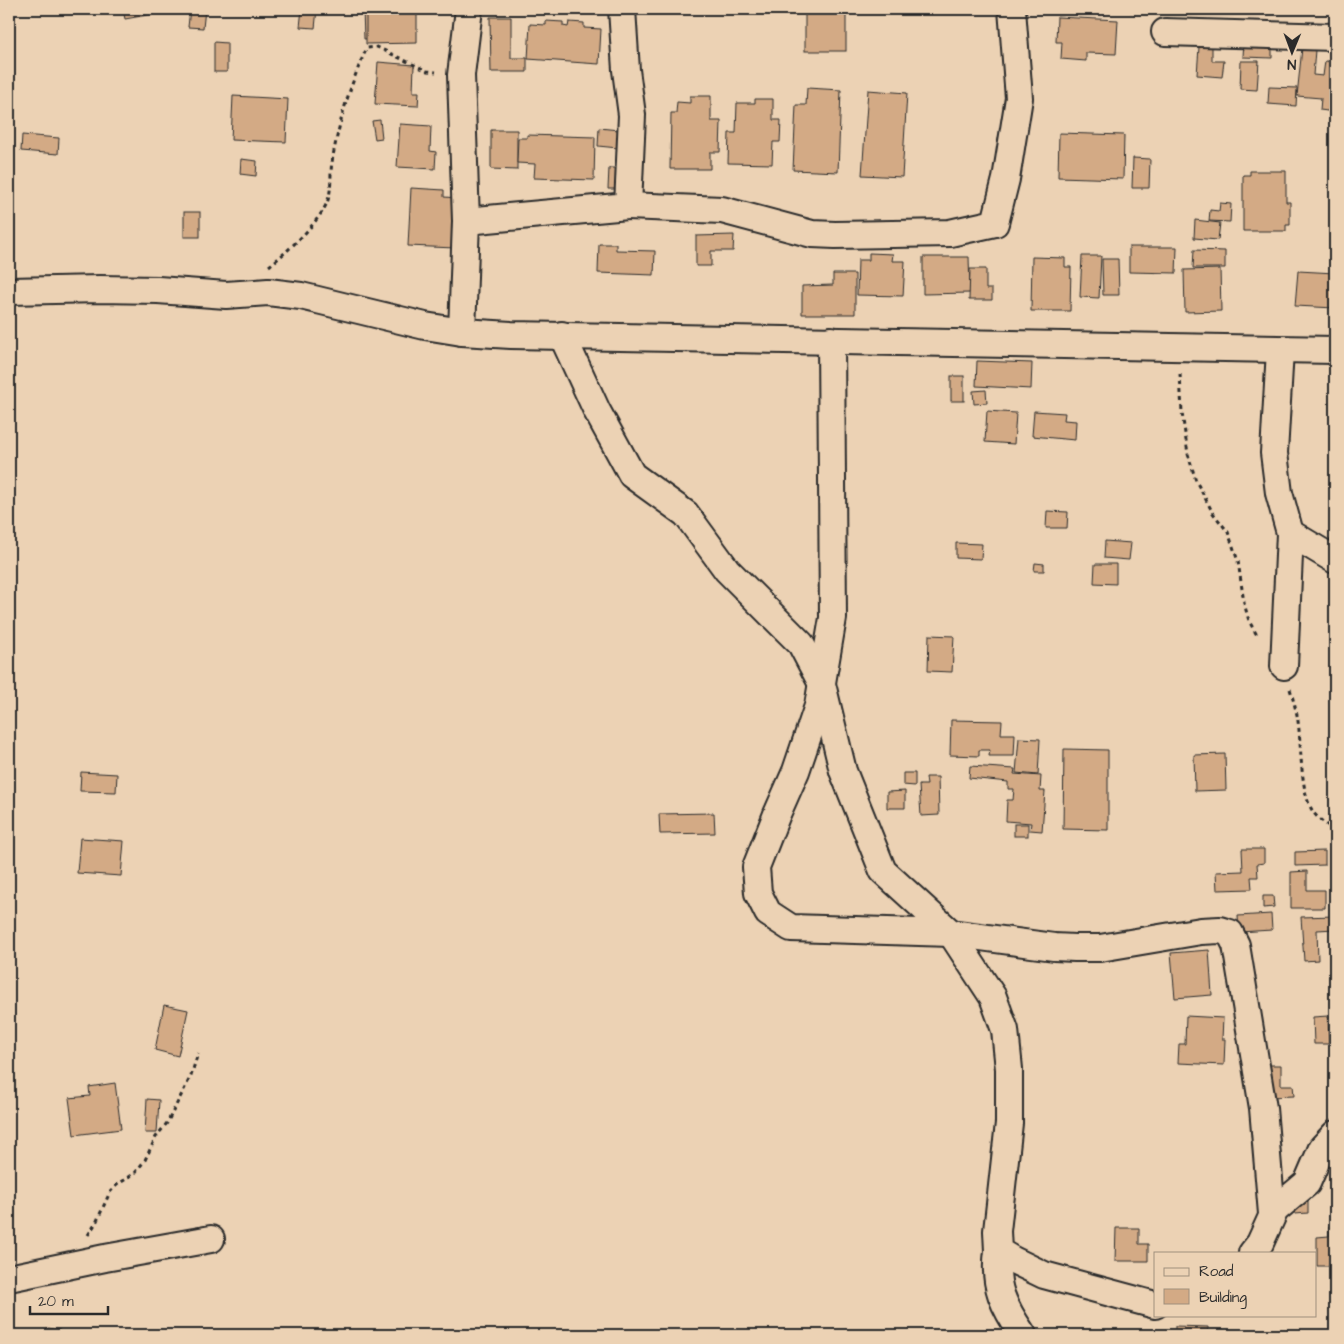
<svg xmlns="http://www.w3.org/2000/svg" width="1344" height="1344" font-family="'Architects Daughter',sans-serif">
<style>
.building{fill:#d3aa85;stroke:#2b2b2b}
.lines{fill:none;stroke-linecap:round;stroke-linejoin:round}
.street-casing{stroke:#2b2b2b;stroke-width:30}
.path{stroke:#2b2b2b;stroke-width:3;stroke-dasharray:4 4;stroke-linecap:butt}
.street{stroke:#ecd2b4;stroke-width:26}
</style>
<rect width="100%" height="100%" fill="#ecd2b4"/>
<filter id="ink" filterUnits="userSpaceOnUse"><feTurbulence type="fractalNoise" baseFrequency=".02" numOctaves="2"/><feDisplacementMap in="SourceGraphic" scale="10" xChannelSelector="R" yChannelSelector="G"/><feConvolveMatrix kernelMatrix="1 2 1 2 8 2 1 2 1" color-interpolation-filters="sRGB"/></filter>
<g filter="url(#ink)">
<g class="building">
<path d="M 123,9 L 152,9 L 153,14 L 125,19 Z"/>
<path d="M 190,9 L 205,9 L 203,28 L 188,27 Z"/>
<path d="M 302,9 L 317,9 L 315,28 L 300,27 Z"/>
<path d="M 363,9 L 401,9 L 403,37 L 364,39 Z"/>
<path d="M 366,9 L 417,9 L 417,43 L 366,44 Z"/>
<rect x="805" y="9" width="41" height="42"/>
<path d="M 1078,9 L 1139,9 L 1139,12 Z"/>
<path d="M 490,17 L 511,17 L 511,58 L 527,58 L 527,72 L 491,72 Z"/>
<path d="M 1057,17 L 1118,20 L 1116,54 L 1086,53 L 1086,61 L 1061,59 L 1062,42 L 1056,42 Z"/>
<path d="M 546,21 L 563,22 L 563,26 L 568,27 L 569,22 L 584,23 L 584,28 L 601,29 L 599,64 L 528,59 L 530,24 L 546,25 Z"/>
<path d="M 1244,40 L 1272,41 L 1272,58 L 1243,57 Z"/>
<path d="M 214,42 L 227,43 L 227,72 L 214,72 Z"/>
<path d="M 1199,47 L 1212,47 L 1212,61 L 1224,61 L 1222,77 L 1197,75 Z"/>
<path d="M 1302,48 L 1315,50 L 1313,75 L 1323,76 L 1325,61 L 1335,62 L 1335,112 L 1320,110 L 1321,98 L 1297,96 Z"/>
<path d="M 1241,61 L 1259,61 L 1257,90 L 1240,89 Z"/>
<path d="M 378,62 L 414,65 L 413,92 L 419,92 L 418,106 L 375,104 Z"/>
<path d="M 1269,87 L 1297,88 L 1296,106 L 1268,104 Z"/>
<path d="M 807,88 L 841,90 L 838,172 L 793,170 L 796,105 L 806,105 Z"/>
<path d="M 868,90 L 907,93 L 902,177 L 862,175 Z"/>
<path d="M 233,96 L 288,99 L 286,142 L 231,140 Z"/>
<path d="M 690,96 L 711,96 L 711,121 L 721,121 L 720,152 L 710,152 L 710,169 L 670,169 L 671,113 L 676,113 L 677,102 L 690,103 Z"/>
<path d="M 755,99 L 773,99 L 773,120 L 781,120 L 780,142 L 773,142 L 772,164 L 728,163 L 729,133 L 736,133 L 737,103 L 755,103 Z"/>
<path d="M 380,120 L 382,138 L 375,139 L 372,121 Z"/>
<path d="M 400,124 L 431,126 L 430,151 L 436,152 L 435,169 L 397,167 Z"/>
<path d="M 599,128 L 619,130 L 618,148 L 598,146 Z"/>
<path d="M 491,130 L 517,130 L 517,170 L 491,169 Z"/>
<path d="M 1059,133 L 1124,135 L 1123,179 L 1058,177 Z"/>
<path d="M 22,135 L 59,138 L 58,154 L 21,151 Z"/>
<path d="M 527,135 L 595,137 L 594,180 L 534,178 L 535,164 L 517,163 L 518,138 L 527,138 Z"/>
<path d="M 1133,158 L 1150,159 L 1149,188 L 1132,188 Z"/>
<path d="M 241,159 L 257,161 L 256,176 L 240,174 Z"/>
<path d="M 609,168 L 622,168 L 621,189 L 608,189 Z"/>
<path d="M 1250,171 L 1286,171 L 1286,202 L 1290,202 L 1290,225 L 1286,225 L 1286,231 L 1243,231 L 1243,175 L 1250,175 Z"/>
<path d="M 411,188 L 444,190 L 444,197 L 458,198 L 455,248 L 408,246 Z"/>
<path d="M 1220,203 L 1231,204 L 1230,222 L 1209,221 L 1210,210 L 1219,211 Z"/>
<rect x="184" y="212" width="16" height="25"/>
<path d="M 1195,220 L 1220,223 L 1218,240 L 1194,238 Z"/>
<path d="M 734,235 L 733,251 L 711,251 L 711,266 L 696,266 L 696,236 Z"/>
<path d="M 599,244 L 616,244 L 616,250 L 655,251 L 654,275 L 598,273 Z"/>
<path d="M 1129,247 L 1177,247 L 1176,273 L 1129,272 Z"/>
<path d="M 1194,250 L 1225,251 L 1225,268 L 1193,268 Z"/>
<path d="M 869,253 L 893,254 L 892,261 L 905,261 L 903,296 L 857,295 L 858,260 L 869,260 Z"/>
<path d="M 1082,256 L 1101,256 L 1099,298 L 1080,297 Z"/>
<path d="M 923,257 L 969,257 L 970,293 L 923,294 Z"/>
<path d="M 1032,257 L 1065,258 L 1065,267 L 1071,267 L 1070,311 L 1031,311 Z"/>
<path d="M 1102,259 L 1118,259 L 1119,295 L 1103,295 Z"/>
<path d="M 970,269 L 986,269 L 986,289 L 992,289 L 992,300 L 969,300 Z"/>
<path d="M 1220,269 L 1221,311 L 1185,312 L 1184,270 Z"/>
<path d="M 1298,271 L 1335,273 L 1335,308 L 1295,306 Z"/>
<path d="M 833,274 L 855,274 L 855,314 L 802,314 L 802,286 L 833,285 Z"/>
<path d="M 977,361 L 1032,363 L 1031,389 L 976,386 Z"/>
<rect x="951" y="376" width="13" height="25"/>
<path d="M 986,390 L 987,403 L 974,404 L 973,391 Z"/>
<path d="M 987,411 L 1016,413 L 1014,444 L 985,442 Z"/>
<path d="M 1034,411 L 1065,413 L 1064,420 L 1076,421 L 1075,440 L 1032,436 Z"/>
<path d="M 1047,511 L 1068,512 L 1067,528 L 1046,528 Z"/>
<path d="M 1105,541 L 1131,543 L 1129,560 L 1104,558 Z"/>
<path d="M 956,543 L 982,544 L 981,559 L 956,558 Z"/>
<path d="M 1035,563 L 1044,564 L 1044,571 L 1034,571 Z"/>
<path d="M 1095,564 L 1116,564 L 1116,584 L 1094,583 Z"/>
<path d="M 929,635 L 954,636 L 952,672 L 928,671 Z"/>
<path d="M 951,720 L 1002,721 L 1001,734 L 1015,734 L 1014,756 L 989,756 L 990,750 L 979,750 L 979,756 L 950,755 Z"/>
<path d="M 1019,738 L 1040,739 L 1038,775 L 1016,773 Z"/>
<path d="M 1064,749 L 1108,750 L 1108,830 L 1063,829 Z"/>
<path d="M 1225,754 L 1226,790 L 1195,791 L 1194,755 Z"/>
<path d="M 970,766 L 1015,769 L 1014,774 L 1041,776 L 1040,791 L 1045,791 L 1042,831 L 1030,830 L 1031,823 L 1006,821 L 1007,800 L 1013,800 L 1014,789 L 1008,789 L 1008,782 L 969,778 Z"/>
<path d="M 81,772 L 117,774 L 116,792 L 80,791 Z"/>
<path d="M 903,773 L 915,773 L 915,786 L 903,785 Z"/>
<path d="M 926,777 L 938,777 L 939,815 L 921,816 L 919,785 L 927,785 Z"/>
<path d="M 905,791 L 905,808 L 887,808 L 887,792 Z"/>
<path d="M 714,813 L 715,833 L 660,834 L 659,814 Z"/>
<rect x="1014" y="824" width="14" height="12"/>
<path d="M 80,838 L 124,841 L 121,876 L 77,873 Z"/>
<path d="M 1242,849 L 1264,849 L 1264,863 L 1257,864 L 1258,877 L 1251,877 L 1252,889 L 1217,890 L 1216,872 L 1243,871 Z"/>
<path d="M 1325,851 L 1325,865 L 1295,866 L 1295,852 Z"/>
<path d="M 1307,871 L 1307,890 L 1325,890 L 1325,908 L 1291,908 L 1291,872 Z"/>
<path d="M 1263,896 L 1273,896 L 1274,907 L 1263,908 Z"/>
<path d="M 1271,914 L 1272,930 L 1239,932 L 1238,916 Z"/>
<path d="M 1335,916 L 1335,929 L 1317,930 L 1318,960 L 1304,961 L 1301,917 Z"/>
<path d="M 1209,950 L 1212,995 L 1175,998 L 1171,953 Z"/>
<path d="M 164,1005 L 188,1010 L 178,1056 L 155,1050 Z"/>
<path d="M 1186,1016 L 1223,1018 L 1222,1039 L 1225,1039 L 1224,1065 L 1178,1063 L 1179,1044 L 1185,1044 Z"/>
<path d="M 1328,1016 L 1329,1044 L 1314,1044 L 1313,1017 Z"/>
<path d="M 1329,1032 L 1335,1032 L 1335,1045 L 1330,1045 Z"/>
<path d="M 1268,1065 L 1281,1065 L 1281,1085 L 1293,1085 L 1294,1096 L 1269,1097 Z"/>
<path d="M 115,1083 L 121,1129 L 74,1135 L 69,1098 L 90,1096 L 89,1087 Z"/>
<path d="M 147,1099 L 159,1100 L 157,1133 L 145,1133 Z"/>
<path d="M 1295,1200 L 1308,1200 L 1308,1213 L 1295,1214 Z"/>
<path d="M 1329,1226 L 1335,1226 L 1335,1266 L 1317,1266 L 1317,1237 L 1329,1236 Z"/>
<path d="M 1116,1228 L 1139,1228 L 1139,1244 L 1148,1244 L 1148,1261 L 1115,1261 Z"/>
<path d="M 1175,1326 L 1208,1327 L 1208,1335 L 1175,1335 Z"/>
<path d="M 48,1328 L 60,1330 L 60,1335 L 47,1335 Z"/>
</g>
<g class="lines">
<defs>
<g id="street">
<path d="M 1165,32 L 1335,37"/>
<path d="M 628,206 L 722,210 L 812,234 L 835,235 L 950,233 L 995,223 L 1006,179 L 1019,98 L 1012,9"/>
<path d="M 466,221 L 628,206 L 632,115 L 626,70 L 622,9"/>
<path d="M 9,291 L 100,289 L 158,290 L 226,295 L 268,292 L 301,296 L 425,326 L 462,332 L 511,335 L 1335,350"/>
<path d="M 462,332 L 466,221 L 461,75 L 469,9"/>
<path d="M 562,335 L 597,411 L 632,475 L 686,514 L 727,570 L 801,644 L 822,684 L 843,771 L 883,871 L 951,933 L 993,997 L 1005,1030 L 1009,1069 L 1009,1123 L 997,1231 L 998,1251 L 1013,1260 L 1044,1275 L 1155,1305"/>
<path d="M 831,340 L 833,618 L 818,706 L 796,771 L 777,814 L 756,867 L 758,893 L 768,913 L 791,928 L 951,933 L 1054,947 L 1075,948 L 1100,948 L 1201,931 L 1220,930 L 1230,933 L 1236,945 L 1263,1108 L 1272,1214"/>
<path d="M 1280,350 L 1274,453 L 1279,493 L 1290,533 L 1284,666"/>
<path d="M 1290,533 L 1335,560"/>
<path d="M 998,1251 C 993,1286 1004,1307 1023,1335"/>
<path d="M 1252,1253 L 1260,1243 L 1275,1210 L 1307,1183 L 1322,1148 L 1335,1134"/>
<path d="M 9,1278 L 105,1258 L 211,1239"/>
</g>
</defs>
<use href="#street" class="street-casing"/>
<g class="path">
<path d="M 269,266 C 287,252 321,221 328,200 C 332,188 330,174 332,162 C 338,125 351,81 367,48 L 377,47 L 427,71 L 436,72"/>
<path d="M 1180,374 L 1182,413 L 1188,454 L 1196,481 L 1213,513 L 1228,532 L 1238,561 L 1244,603 L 1249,621 L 1258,637"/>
<path d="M 1290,689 C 1293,698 1295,707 1297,715 C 1302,741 1299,788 1312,810 C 1317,819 1326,824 1335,830"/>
<path d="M 88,1235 L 96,1223 L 110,1192 L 117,1185 L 135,1173 L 145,1160 L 156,1137 L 167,1123 L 191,1076 L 198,1053"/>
</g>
<use href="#street" class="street"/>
</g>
</g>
<rect width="1344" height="1344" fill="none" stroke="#ecd2b4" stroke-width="30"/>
<rect x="15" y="15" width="1314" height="1314" fill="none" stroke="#2b2b2b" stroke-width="2" filter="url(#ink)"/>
<rect x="1154" y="1252" width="162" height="65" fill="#ecd2b4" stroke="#9f8f7d"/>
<rect x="1164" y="1268" width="25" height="8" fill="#ecd2b4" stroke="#9f8f7d"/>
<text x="1199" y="1276" font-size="15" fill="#2b2b2b">Road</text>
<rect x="1164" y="1289" width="25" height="15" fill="#d3aa85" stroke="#9f8f7d"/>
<text x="1199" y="1302" font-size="15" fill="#2b2b2b">Building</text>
<g transform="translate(1292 52) rotate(181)" stroke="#ecd2b4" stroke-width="4" paint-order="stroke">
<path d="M0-4L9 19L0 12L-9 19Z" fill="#2b2b2b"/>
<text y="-8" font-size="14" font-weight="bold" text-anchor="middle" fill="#2b2b2b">N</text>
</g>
<path d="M30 1306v8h78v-8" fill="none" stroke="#2b2b2b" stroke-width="2.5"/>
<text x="38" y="1306" font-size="15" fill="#2b2b2b" stroke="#ecd2b4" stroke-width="4" paint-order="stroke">20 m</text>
</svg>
